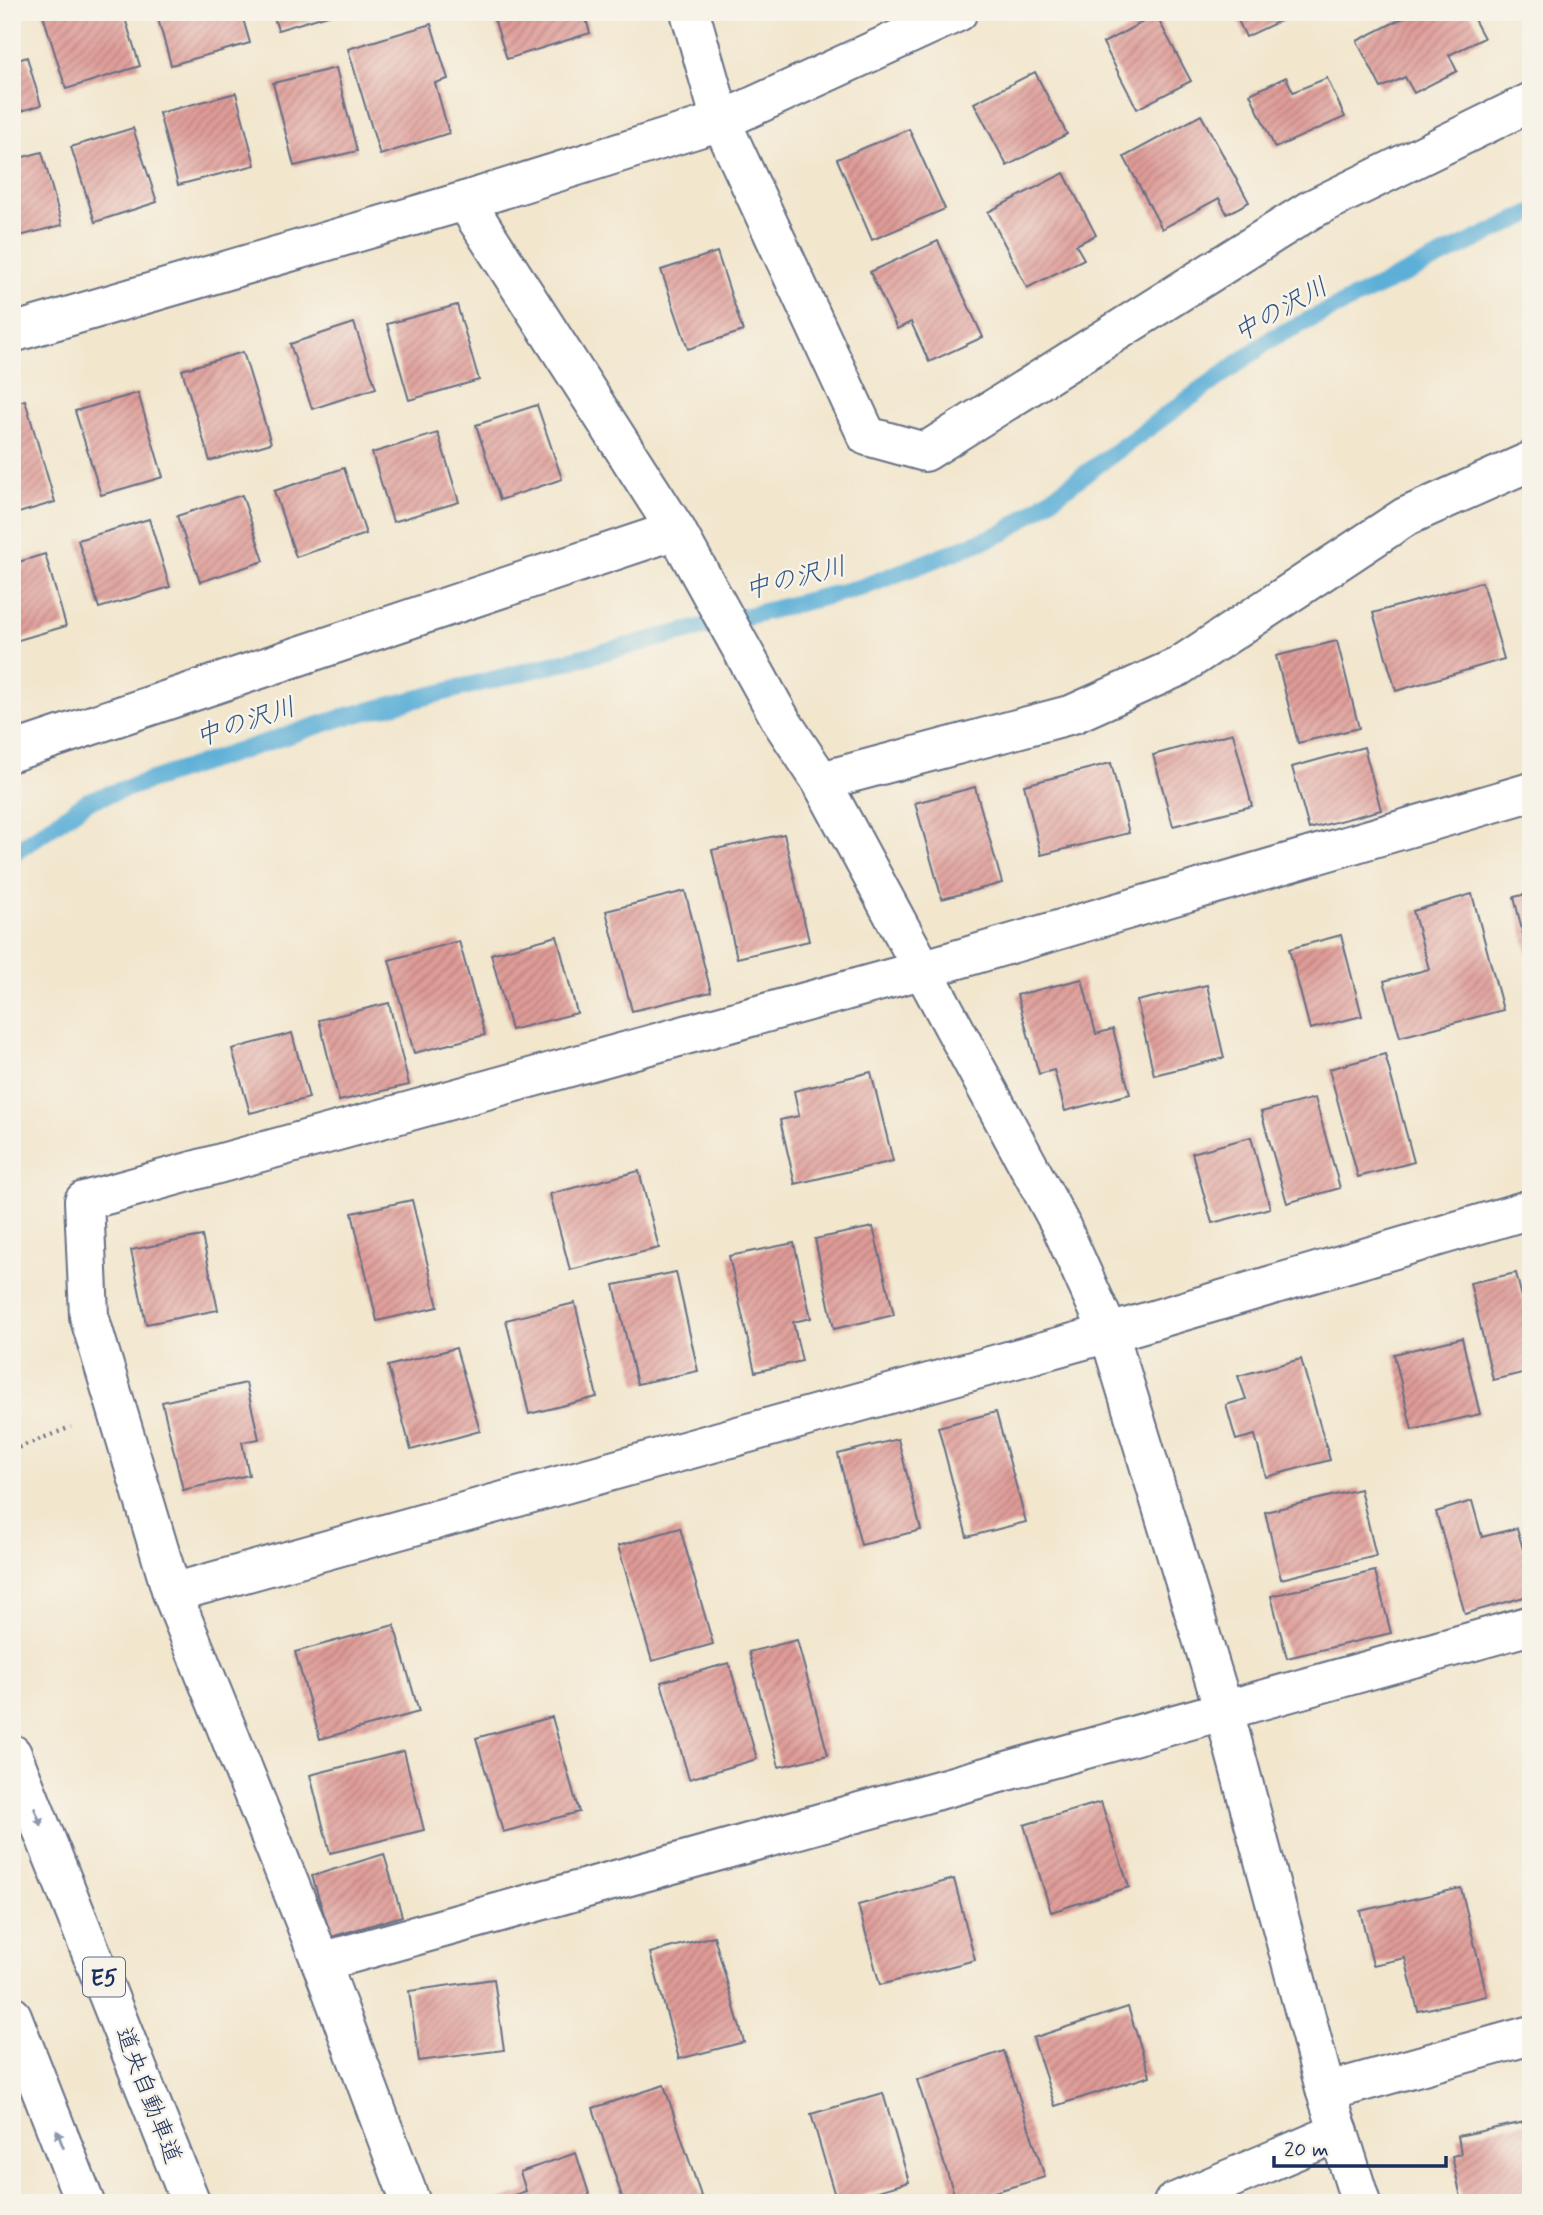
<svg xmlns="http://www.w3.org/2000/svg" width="1543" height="2215" font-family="Mynerve,'Klee One',sans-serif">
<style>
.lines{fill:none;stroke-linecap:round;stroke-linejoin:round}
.stream{stroke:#5cafd7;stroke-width:18}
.building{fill:url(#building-hatch)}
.minor-casing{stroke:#666f85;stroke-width:42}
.tertiary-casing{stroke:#666f85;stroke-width:42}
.motorway-casing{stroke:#666f85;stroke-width:42}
.path{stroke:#666f85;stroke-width:4.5;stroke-dasharray:2 5;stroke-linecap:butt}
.minor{stroke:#fff;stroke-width:38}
.tertiary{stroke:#fff;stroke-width:38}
.motorway{stroke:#fff;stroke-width:38}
.oneway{fill:#8d97ae}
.labels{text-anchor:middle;stroke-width:5;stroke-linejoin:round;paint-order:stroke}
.shield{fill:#f7f3e8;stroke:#5d6a87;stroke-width:2}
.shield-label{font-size:23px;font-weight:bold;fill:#1b2f5e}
.street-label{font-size:24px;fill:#1b2f5e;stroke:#f7f3e8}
.water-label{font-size:26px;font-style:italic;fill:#2e5582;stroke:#f7f3e8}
</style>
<defs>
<pattern id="building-hatch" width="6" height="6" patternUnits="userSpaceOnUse" patternTransform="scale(1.75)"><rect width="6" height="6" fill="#df9b97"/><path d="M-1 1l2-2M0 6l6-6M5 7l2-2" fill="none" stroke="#b47f7e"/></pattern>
</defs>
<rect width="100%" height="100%" fill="#f7f3e8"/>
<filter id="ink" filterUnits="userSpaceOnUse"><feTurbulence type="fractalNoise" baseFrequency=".0143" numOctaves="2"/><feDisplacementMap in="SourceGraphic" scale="14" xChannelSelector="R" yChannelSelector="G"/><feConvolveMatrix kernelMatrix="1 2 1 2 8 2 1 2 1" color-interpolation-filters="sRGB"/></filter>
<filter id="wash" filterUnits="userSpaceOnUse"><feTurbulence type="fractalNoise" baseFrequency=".00686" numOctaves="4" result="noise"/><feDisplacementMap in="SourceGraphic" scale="28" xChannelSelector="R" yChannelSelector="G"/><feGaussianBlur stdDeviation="1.57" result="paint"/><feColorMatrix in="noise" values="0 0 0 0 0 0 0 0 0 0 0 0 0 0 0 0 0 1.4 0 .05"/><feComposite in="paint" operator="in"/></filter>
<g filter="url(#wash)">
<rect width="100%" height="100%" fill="#f2e6cd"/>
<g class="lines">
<path class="stream" d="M 12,854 L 88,801 L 200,764 L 344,717 L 863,587 L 1005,532 L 1274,337 L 1531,213"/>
</g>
<g id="blocks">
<g class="building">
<path d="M 42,12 L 123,12 L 140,66 L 66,89 Z"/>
<path d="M 156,12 L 241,12 L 250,43 L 171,65 Z"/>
<path d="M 272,12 L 335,12 L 335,13 L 278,30 Z"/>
<path d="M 492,12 L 584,12 L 590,33 L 507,59 Z"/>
<path d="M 1234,12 L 1299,12 L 1246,37 Z"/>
<path d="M 1415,12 L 1470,12 L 1484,38 L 1449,55 L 1457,71 L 1414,93 L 1405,77 L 1381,88 L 1357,41 Z"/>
<path d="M 1156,15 L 1191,81 L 1137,109 L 1103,43 Z"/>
<path d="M 431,24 L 448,79 L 435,83 L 449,133 L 380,155 L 348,49 Z"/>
<path d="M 27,57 L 41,105 L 12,114 L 12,62 Z"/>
<path d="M 336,68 L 357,151 L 294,166 L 273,83 Z"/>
<path d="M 1035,72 L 1067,134 L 1007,166 L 974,103 Z"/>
<path d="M 1286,77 L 1293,92 L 1327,78 L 1345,117 L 1275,148 L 1250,94 Z"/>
<path d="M 236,93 L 255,165 L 178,185 L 159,113 Z"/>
<path d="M 1201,115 L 1249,202 L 1227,214 L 1219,198 L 1162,229 L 1124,157 Z"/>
<path d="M 133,128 L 157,202 L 95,222 L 71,147 Z"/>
<path d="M 909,129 L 945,209 L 872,240 L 837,159 Z"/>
<path d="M 42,152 L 62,225 L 12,238 L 12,160 Z"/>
<path d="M 1064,173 L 1096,235 L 1076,245 L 1084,259 L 1027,288 L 988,212 Z"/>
<path d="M 938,241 L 983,337 L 929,362 L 911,322 L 897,329 L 870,272 Z"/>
<path d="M 717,252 L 743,331 L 688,349 L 661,270 Z"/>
<path d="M 457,305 L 479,380 L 409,400 L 387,324 Z"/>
<path d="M 354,323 L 376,388 L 312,409 L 290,344 Z"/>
<path d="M 243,352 L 271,443 L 210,461 L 182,370 Z"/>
<path d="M 138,393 L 163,477 L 101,495 L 75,411 Z"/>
<path d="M 25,400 L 55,502 L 12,515 L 12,404 Z"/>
<path d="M 537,405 L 562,479 L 500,500 L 476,425 Z"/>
<path d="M 438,433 L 459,502 L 393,522 L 372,453 Z"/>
<path d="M 344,468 L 366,534 L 296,557 L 274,491 Z"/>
<path d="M 242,495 L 264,561 L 200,582 L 177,516 Z"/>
<path d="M 149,519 L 170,587 L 99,608 L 78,540 Z"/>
<path d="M 45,554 L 66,626 L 12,642 L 12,564 Z"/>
<path d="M 1482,582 L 1504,659 L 1396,691 L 1373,613 Z"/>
<path d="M 1337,641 L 1359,728 L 1298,743 L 1276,656 Z"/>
<path d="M 1233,733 L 1252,806 L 1173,826 L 1153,755 Z"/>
<path d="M 1364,747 L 1381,810 L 1309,829 L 1292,767 Z"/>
<path d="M 1111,763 L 1129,833 L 1041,855 L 1024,785 Z"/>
<path d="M 975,787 L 1002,883 L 942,899 L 915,803 Z"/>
<path d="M 784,834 L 809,941 L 737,958 L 712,850 Z"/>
<path d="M 685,891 L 711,992 L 632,1011 L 606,911 Z"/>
<path d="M 1531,893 L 1531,963 L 1530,963 L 1514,897 Z"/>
<path d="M 1472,894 L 1503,1010 L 1400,1037 L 1384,981 L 1429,969 L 1413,911 Z"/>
<path d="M 1341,935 L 1362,1016 L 1310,1029 L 1289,949 Z"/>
<path d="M 557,936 L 577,1013 L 511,1030 L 491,954 Z"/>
<path d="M 459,941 L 485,1035 L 414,1053 L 389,960 Z"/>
<path d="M 1082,979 L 1096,1034 L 1113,1029 L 1130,1094 L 1065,1111 L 1054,1070 L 1039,1074 L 1017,995 Z"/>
<path d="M 1207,985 L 1224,1058 L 1154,1075 L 1137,1001 Z"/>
<path d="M 389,1003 L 409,1085 L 339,1101 L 319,1020 Z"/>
<path d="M 292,1033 L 309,1098 L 250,1113 L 232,1049 Z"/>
<path d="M 1385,1054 L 1414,1162 L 1358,1177 L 1329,1069 Z"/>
<path d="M 871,1072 L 893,1161 L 795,1184 L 780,1120 L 799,1116 L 794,1091 Z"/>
<path d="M 1315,1098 L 1340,1188 L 1287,1203 L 1261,1112 Z"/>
<path d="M 1251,1137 L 1270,1208 L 1212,1223 L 1192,1153 Z"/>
<path d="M 639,1171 L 659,1248 L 570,1270 L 550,1194 Z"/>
<path d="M 412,1200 L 438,1307 L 377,1321 L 352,1213 Z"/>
<path d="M 873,1227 L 894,1315 L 834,1329 L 815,1239 Z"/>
<path d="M 202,1236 L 218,1310 L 146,1324 L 131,1250 Z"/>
<path d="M 794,1243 L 811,1318 L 793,1322 L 802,1361 L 755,1372 L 729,1256 Z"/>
<path d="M 676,1272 L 698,1371 L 637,1384 L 614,1285 Z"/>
<path d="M 1516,1273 L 1531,1334 L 1531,1371 L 1493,1380 L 1470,1283 Z"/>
<path d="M 575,1303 L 597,1397 L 529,1414 L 506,1320 Z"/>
<path d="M 1462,1338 L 1480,1414 L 1412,1430 L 1394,1354 Z"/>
<path d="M 456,1348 L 480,1431 L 411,1450 L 388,1366 Z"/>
<path d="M 1301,1359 L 1330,1460 L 1266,1477 L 1255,1435 L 1236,1440 L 1226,1405 L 1246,1399 L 1238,1376 Z"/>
<path d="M 246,1383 L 259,1439 L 242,1442 L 249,1475 L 183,1490 L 162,1402 Z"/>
<path d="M 996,1412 L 1026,1522 L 967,1537 L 938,1427 Z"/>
<path d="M 898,1439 L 921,1530 L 861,1545 L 838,1454 Z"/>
<path d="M 1360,1489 L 1376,1556 L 1281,1579 L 1265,1512 Z"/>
<path d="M 1472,1501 L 1482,1537 L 1517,1528 L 1531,1578 L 1531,1595 L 1465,1614 L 1436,1512 Z"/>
<path d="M 680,1528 L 713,1644 L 652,1661 L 618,1546 Z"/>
<path d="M 1375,1571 L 1391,1633 L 1287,1658 L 1271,1596 Z"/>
<path d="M 394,1625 L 419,1712 L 320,1739 L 295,1652 Z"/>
<path d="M 797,1640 L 828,1755 L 779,1767 L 749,1652 Z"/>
<path d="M 729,1663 L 757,1759 L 689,1779 L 661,1682 Z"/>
<path d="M 552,1717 L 579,1812 L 503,1832 L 476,1738 Z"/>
<path d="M 404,1751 L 424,1830 L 330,1853 L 310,1775 Z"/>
<path d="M 1101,1802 L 1129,1887 L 1051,1912 L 1024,1825 Z"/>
<path d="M 384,1854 L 402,1916 L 331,1937 L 312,1876 Z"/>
<path d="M 954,1879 L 975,1960 L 880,1985 L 858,1905 Z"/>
<path d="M 1461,1888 L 1487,1996 L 1418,2011 L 1405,1958 L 1373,1965 L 1360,1911 Z"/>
<path d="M 714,1936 L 744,2042 L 679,2059 L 650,1953 Z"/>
<path d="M 494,1979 L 504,2050 L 419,2061 L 409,1991 Z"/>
<path d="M 1128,2007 L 1150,2076 L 1055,2106 L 1033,2038 Z"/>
<path d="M 1004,2051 L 1045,2177 L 957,2203 L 917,2080 Z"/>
<path d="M 664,2085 L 703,2202 L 624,2203 L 593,2108 Z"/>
<path d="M 883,2093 L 909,2182 L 837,2203 L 811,2114 Z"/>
<path d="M 1529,2121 L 1531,2202 L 1462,2203 L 1452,2156 L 1461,2154 L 1458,2136 Z"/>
<path d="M 576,2153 L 592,2203 L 491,2203 L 526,2191 L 520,2172 Z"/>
</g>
</g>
</g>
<g filter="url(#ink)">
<use href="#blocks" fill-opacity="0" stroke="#666f85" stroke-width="2"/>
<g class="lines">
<defs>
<g id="minor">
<path d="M 690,12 L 721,121 L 867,436 L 925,452 L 1310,210 L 1531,102"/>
<path d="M 465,201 L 676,530 L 782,722 L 821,781 L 1060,1224 L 1109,1333 L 1224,1711 L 1326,2092 L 1361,2203"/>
<path d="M 12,752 L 676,530"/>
<path d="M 821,781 L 1073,714 L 1178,667 L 1405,517 L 1531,461"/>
<path d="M 172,1593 L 1109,1333 L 1531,1209"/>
<path d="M 321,1962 L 1531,1625"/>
<path d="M 1326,2092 L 1531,2035"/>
<path d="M 411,2203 L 321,1962 L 172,1593 L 89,1316 L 84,1201 L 921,970 L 1531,792"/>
<path d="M 1173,2203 L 1339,2132"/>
</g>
<path id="tertiary" d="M 12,333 L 465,201 L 721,121 L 958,12"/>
<g id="motorway">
<path d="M 12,1754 L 191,2203"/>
<path d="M 12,2016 L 85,2203"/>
</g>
</defs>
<use href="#minor" class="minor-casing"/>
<use href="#tertiary" class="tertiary-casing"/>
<use href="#motorway" class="motorway-casing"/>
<path class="path" d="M 12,1450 L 71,1427"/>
<use href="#minor" class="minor"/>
<use href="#tertiary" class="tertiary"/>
<use href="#motorway" class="motorway"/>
</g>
<defs><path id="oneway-solid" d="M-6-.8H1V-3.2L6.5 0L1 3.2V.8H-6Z" transform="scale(1.75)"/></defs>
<g class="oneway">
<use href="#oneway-solid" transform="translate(38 1817) rotate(68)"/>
<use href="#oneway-solid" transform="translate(60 2139) rotate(-111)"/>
</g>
</g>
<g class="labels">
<rect class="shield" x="83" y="1957.5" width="42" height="39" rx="5"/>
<g class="shield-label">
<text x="104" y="1985">E5</text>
</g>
<g class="street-label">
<text transform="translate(149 2095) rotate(69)" y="8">道央自動車道</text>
</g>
<g class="water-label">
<text transform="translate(1280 309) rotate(-29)" y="9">中の沢川</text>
<text transform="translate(795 577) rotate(-14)" y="9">中の沢川</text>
<text transform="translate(245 721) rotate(-18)" y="9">中の沢川</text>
</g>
</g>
<rect width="1543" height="2215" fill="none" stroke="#f7f3e8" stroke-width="42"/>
<path d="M1274 2156v10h172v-10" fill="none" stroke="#1b2f5e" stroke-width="3.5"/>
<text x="1284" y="2156" font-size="21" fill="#1b2f5e" stroke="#f7f3e8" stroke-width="5" paint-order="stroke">20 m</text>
</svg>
